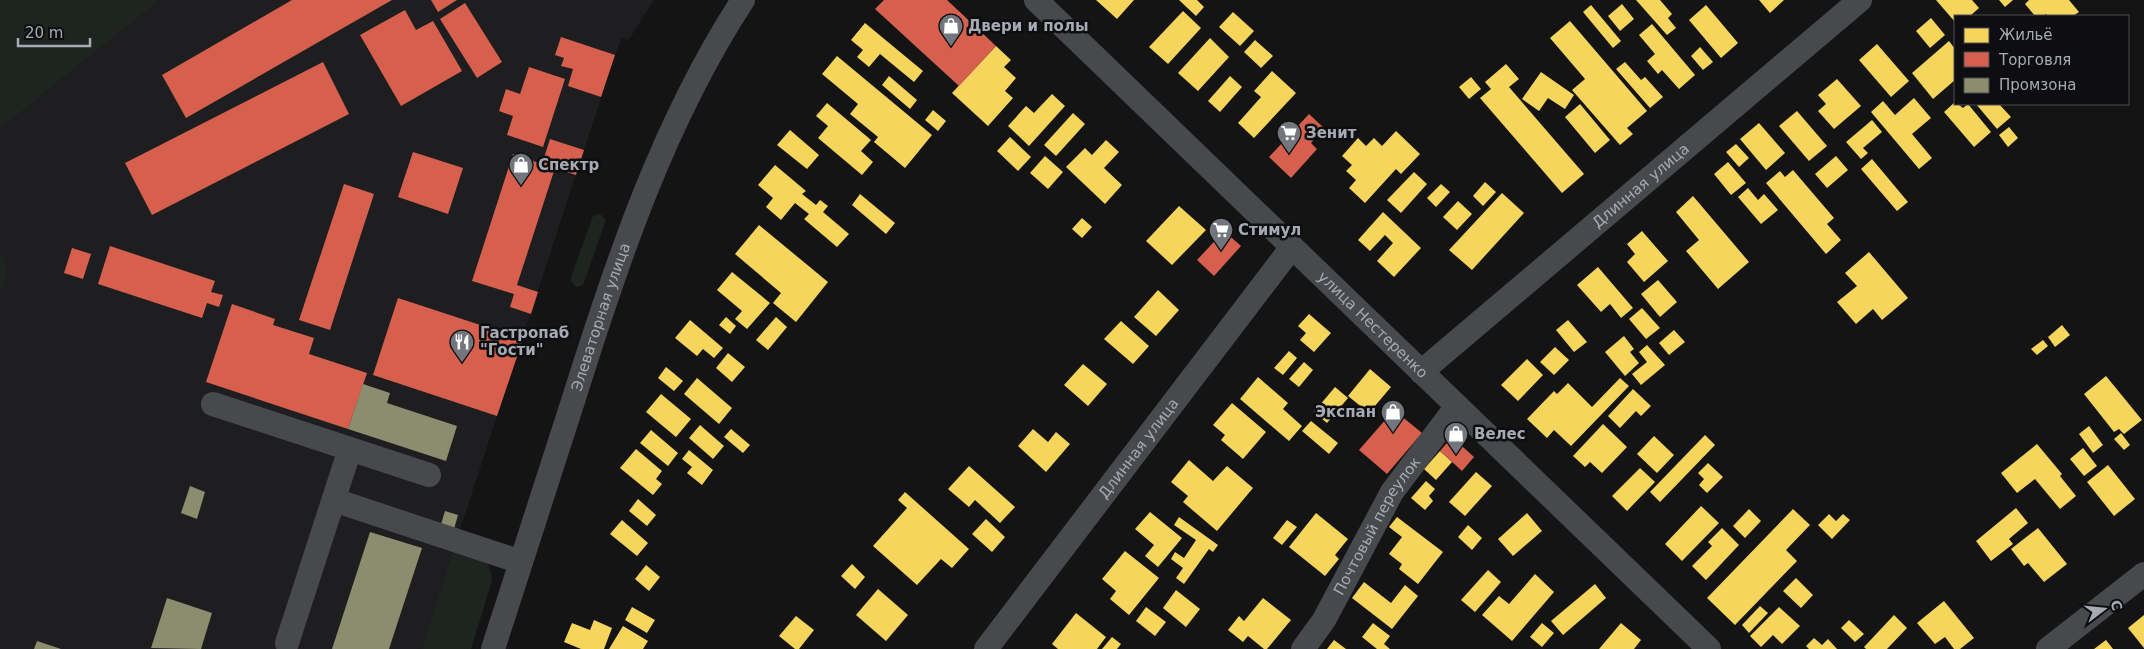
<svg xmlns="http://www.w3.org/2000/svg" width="2144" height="649" font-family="'DejaVu Sans',sans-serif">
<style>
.built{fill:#1e1e20}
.green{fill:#1e241f}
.homes{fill:#f6d55c}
.shops{fill:#d6604d}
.industry{fill:#8c8c6e}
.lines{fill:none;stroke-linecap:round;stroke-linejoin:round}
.minor{stroke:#48494d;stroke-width:24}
.labels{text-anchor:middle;stroke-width:5;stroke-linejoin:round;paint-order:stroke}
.poi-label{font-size:15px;font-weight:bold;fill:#a6aab4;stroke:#0e0e10;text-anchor:start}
.street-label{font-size:15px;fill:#a6aab4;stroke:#0e0e10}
</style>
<rect width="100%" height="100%" fill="#141414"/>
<path class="built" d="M 160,0 L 654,0 L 628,41 L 622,37 L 615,55 L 421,649 L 0,649 L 0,129 Z"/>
<g class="green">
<path d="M 0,0 L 160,0 L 0,129 Z"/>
<path d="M 600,214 L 606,220 L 583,285 L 576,287 L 570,280 L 593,216 Z"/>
<path d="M 0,253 L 2,254 C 7,266 10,280 0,291 Z"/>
<path d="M 454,548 C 474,554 492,556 492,581 L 471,649 L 421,649 Z"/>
</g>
<g class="homes">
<path d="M 1096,0 L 1134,0 L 1117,19 Z"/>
<path d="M 1179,0 L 1197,0 L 1204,7 L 1196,16 Z"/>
<path d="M 1636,0 L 1660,0 L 1672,14 L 1668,18 L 1676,28 L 1667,35 Z"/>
<path d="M 1759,0 L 1784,0 L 1770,13 Z"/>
<path d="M 1936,0 L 1972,0 L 1979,8 L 1970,16 L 1955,16 L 1955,22 Z"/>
<path d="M 1999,0 L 2013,0 L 2005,7 Z"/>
<path d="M 2029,0 L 2069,0 L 2079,12 L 2073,16 L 2047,16 L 2046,14 L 2043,16 L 2035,16 L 2025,4 Z"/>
<path d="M 1622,4 L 1634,19 L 1620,31 L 1608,16 Z"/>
<path d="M 1591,5 L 1621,41 L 1613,48 L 1583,12 Z"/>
<path d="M 1706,5 L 1738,43 L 1721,58 L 1689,20 Z"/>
<path d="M 1183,11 L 1201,28 L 1168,64 L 1149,47 Z"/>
<path d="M 1233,12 L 1254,31 L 1240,46 L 1219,27 Z"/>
<path d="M 1931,18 L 1945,35 L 1930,48 L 1916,31 Z"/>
<path d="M 1570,21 L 1647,111 L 1627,128 L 1633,134 L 1620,145 L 1572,90 L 1585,79 L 1550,38 Z"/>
<path d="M 865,23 L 923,71 L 914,82 L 880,54 L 869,67 L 857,57 L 863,50 L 851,40 Z"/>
<path d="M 1652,24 L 1695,75 L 1679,89 L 1662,70 L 1658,74 L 1647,61 L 1655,54 L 1639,35 Z"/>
<path d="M 1210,38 L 1229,57 L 1198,91 L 1178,73 Z"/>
<path d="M 1255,40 L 1273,56 L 1261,68 L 1244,52 Z"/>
<path d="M 1949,41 L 1955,49 L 1955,80 L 1933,99 L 1912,73 Z"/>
<path d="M 1877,44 L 1909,81 L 1891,97 L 1859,60 Z"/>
<path d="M 996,46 L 1011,60 L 1004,67 L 1016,78 L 1005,91 L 1013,98 L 988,126 L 952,93 Z"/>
<path d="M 1700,47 L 1713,62 L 1703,70 L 1691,56 Z"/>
<path d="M 837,56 L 932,135 L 905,168 L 874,142 L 878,137 L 850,114 L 858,104 L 822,74 Z"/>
<path d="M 1625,62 L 1641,80 L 1645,77 L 1663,97 L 1650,108 L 1616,69 Z"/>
<path d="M 1506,64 L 1519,79 L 1509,87 L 1584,174 L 1562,193 L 1480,98 L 1491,89 L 1485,82 Z"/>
<path d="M 1272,71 L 1296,93 L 1254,138 L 1238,123 L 1261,97 L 1254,91 Z"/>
<path d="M 1541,72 L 1574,95 L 1565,109 L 1548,98 L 1539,111 L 1522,99 Z"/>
<path d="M 889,76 L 917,100 L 910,109 L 882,85 Z"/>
<path d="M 1230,76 L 1242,87 L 1220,112 L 1208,101 Z"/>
<path d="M 1471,77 L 1481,89 L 1469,99 L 1459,87 Z"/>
<path d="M 1837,79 L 1861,106 L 1834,129 L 1818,111 L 1826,104 L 1818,95 Z"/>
<path d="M 1052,94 L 1065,106 L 1029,146 L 1008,126 L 1026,106 L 1034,113 Z"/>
<path d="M 1914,98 L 1931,118 L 1912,134 L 1932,158 L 1919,169 L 1871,112 L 1883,101 L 1895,115 Z"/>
<path d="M 1955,102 L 1963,108 L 1968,104 L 1991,132 L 1974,147 L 1944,112 Z"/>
<path d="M 827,103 L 871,140 L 861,151 L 873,162 L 862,175 L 818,138 L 828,126 L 816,116 Z"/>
<path d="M 1580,104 L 1610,140 L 1595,153 L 1565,117 Z"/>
<path d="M 1976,104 L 1999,104 L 2011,117 L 1997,129 Z"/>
<path d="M 933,110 L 946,121 L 938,131 L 925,120 Z"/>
<path d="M 1797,111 L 1827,146 L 1809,161 L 1779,126 Z"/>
<path d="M 1073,113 L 1085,124 L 1056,156 L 1044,145 Z"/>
<path d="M 1872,120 L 1882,132 L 1863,148 L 1868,153 L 1861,159 L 1846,142 Z"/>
<path d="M 1759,123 L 1785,153 L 1766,170 L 1740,139 Z"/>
<path d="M 2009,127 L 2018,138 L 2008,147 L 1999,135 Z"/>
<path d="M 790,130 L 819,155 L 807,169 L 777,145 Z"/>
<path d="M 1396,131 L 1420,154 L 1401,174 L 1396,169 L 1365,203 L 1349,188 L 1356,180 L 1346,171 L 1352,165 L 1342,156 L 1358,138 L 1366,146 L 1374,138 L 1382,146 Z"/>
<path d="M 1010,137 L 1031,157 L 1018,171 L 997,151 Z"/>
<path d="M 1106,140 L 1119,152 L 1104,168 L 1122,185 L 1105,204 L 1066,167 L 1085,148 L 1092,155 Z"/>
<path d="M 1736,144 L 1749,158 L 1739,167 L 1726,152 Z"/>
<path d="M 1045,156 L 1063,172 L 1048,189 L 1030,173 Z"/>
<path d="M 1836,156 L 1848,170 L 1827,188 L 1815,174 Z"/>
<path d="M 1872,159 L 1908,202 L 1897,211 L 1861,169 Z"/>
<path d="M 1728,162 L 1746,183 L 1731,195 L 1714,174 Z"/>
<path d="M 775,165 L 806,191 L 802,194 L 816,205 L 820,200 L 828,206 L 823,212 L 849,234 L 837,247 L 804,219 L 809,214 L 795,203 L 781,220 L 766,207 L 773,198 L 758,185 Z"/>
<path d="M 1793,170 L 1834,218 L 1827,224 L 1841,240 L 1826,254 L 1766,183 L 1780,171 L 1785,177 Z"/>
<path d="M 1414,172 L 1427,184 L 1401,213 L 1387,200 Z"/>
<path d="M 1485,182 L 1496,192 L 1483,206 L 1473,196 Z"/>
<path d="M 1441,184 L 1450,192 L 1436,207 L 1427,198 Z"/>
<path d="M 1748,188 L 1758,200 L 1764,194 L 1778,210 L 1761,224 L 1738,197 Z"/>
<path d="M 1502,193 L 1524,213 L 1472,270 L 1449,250 Z"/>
<path d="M 860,194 L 895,223 L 886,234 L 852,205 Z"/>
<path d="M 1693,196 L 1749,262 L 1718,289 L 1686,251 L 1699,240 L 1676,212 Z"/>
<path d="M 1458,201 L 1472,214 L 1457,230 L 1443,217 Z"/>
<path d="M 1179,206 L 1206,230 L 1172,265 L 1146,241 Z"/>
<path d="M 1383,212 L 1421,248 L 1394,277 L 1377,261 L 1393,243 L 1385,235 L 1370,251 L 1358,240 Z"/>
<path d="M 1082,218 L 1092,227 L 1082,238 L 1072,229 Z"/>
<path d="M 759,225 L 828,282 L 796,322 L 773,303 L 781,293 L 735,254 Z"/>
<path d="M 1642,231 L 1668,261 L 1644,282 L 1627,262 L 1635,254 L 1627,244 Z"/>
<path d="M 1869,252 L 1908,298 L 1882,320 L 1873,309 L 1856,324 L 1837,302 L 1857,286 L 1845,273 Z"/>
<path d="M 1598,267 L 1633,308 L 1621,318 L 1610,304 L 1601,312 L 1577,285 Z"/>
<path d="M 732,272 L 770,303 L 747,329 L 735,319 L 742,311 L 717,290 Z"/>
<path d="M 1658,280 L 1677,302 L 1660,317 L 1641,294 Z"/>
<path d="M 1158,290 L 1179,310 L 1156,336 L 1134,317 Z"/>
<path d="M 1642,308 L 1660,328 L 1646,339 L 1629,319 Z"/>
<path d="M 1309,314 L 1331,333 L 1314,352 L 1300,340 L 1306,333 L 1298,326 Z"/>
<path d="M 726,317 L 736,326 L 730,334 L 719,325 Z"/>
<path d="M 776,317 L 787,327 L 768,350 L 756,340 Z"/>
<path d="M 690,320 L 723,348 L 714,358 L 703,349 L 697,356 L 675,338 Z"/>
<path d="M 1568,320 L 1587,342 L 1574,352 L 1556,330 Z"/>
<path d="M 1121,321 L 1149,346 L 1133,364 L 1104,339 Z"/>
<path d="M 2062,325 L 2070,335 L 2055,347 L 2048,337 Z"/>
<path d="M 1674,330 L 1685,342 L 1669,355 L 1659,343 Z"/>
<path d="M 1624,336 L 1634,349 L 1630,352 L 1639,363 L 1625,376 L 1605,352 Z"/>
<path d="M 2043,340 L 2048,346 L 2037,355 L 2031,349 Z"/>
<path d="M 1647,345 L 1665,365 L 1641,385 L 1632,374 L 1647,362 L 1639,352 Z"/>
<path d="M 1555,347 L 1569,360 L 1554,375 L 1540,362 Z"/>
<path d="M 1289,351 L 1297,358 L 1283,375 L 1274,368 Z"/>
<path d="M 728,353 L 745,367 L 732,382 L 716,368 Z"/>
<path d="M 1527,359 L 1543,375 L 1518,401 L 1501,385 Z"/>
<path d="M 1304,362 L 1313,370 L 1299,387 L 1289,379 Z"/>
<path d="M 1083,364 L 1107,384 L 1088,406 L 1064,385 Z"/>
<path d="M 666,367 L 683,381 L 674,391 L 658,378 Z"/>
<path d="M 1370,369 L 1391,387 L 1369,413 L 1348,396 Z"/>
<path d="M 2106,376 L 2142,420 L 2124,434 L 2119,429 L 2114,432 L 2084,394 Z"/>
<path d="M 1258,377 L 1288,403 L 1283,409 L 1302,426 L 1289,441 L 1240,399 Z"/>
<path d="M 697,378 L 732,408 L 719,424 L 684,394 Z"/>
<path d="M 1620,378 L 1629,386 L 1571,446 L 1554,430 L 1547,438 L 1527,419 L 1554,391 L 1557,394 L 1568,383 L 1592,407 Z"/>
<path d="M 1335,387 L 1348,398 L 1327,423 L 1314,412 Z"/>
<path d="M 1633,389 L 1651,406 L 1641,416 L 1636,411 L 1620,428 L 1608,416 Z"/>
<path d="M 661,394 L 691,419 L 676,437 L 646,412 Z"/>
<path d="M 1232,403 L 1266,432 L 1243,459 L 1221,440 L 1225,435 L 1213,425 Z"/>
<path d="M 1311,421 L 1338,443 L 1329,454 L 1302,431 Z"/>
<path d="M 1603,424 L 1627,447 L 1602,473 L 1590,462 L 1585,467 L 1573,456 Z"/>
<path d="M 700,425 L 724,446 L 713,459 L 689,438 Z"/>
<path d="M 2089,426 L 2103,445 L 2093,453 L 2079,434 Z"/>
<path d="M 731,429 L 750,445 L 743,453 L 724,437 Z"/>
<path d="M 1033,429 L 1048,442 L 1056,432 L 1070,444 L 1046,472 L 1018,446 Z"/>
<path d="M 651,430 L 678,453 L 668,466 L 640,443 Z"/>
<path d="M 2121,433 L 2130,445 L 2124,450 L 2114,439 Z"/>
<path d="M 1705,435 L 1715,445 L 1660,502 L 1650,492 Z"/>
<path d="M 1654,436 L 1674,455 L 1657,473 L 1637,454 Z"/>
<path d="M 2037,444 L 2062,474 L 2060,476 L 2076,496 L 2060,509 L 2035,479 L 2017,493 L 2001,473 Z"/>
<path d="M 2083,448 L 2097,466 L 2084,476 L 2070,459 Z"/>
<path d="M 636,449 L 662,471 L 656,479 L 662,484 L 653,495 L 620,468 Z"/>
<path d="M 689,450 L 713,470 L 702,485 L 687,473 L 692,467 L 682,459 Z"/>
<path d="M 1440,451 L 1452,462 L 1436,480 L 1424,469 Z"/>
<path d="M 1189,460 L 1213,481 L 1227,466 L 1253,488 L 1217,531 L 1183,502 L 1188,496 L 1171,482 Z"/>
<path d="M 1708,463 L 1723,477 L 1707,493 L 1699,485 L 1704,479 L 1698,473 Z"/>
<path d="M 2108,465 L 2135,499 L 2114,516 L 2087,482 Z"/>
<path d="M 969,466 L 1015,507 L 1000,523 L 975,500 L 969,507 L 948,489 Z"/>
<path d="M 1640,468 L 1655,482 L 1627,511 L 1612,496 Z"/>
<path d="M 1476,472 L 1492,486 L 1465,516 L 1449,502 Z"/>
<path d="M 1426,481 L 1435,489 L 1429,496 L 1433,501 L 1425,510 L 1411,498 Z"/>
<path d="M 905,492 L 969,549 L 952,568 L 941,559 L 917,585 L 873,546 L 907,508 L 898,500 Z"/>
<path d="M 638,499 L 656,515 L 647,526 L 629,511 Z"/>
<path d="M 1701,506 L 1719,523 L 1682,561 L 1665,544 Z"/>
<path d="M 2016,508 L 2028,523 L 2009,539 L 2013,544 L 1991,561 L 1976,541 Z"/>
<path d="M 1749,509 L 1761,521 L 1745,538 L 1733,526 Z"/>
<path d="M 1793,509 L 1810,525 L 1786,550 L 1797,561 L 1735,625 L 1707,598 Z"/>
<path d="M 1150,512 L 1182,538 L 1158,567 L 1145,556 L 1154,545 L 1135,529 Z"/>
<path d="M 1316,513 L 1348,539 L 1335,555 L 1339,559 L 1325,576 L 1289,547 Z"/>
<path d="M 1527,513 L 1542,531 L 1513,556 L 1498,539 Z"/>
<path d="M 1829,514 L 1836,521 L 1843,514 L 1850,520 L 1832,539 L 1818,525 Z"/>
<path d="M 1179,517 L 1218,545 L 1213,552 L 1209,549 L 1184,584 L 1176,578 L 1183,568 L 1171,559 L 1175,552 L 1184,558 L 1196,540 L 1174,525 Z"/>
<path d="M 1397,517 L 1443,552 L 1418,584 L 1399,569 L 1402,564 L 1389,554 L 1402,537 L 1389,527 Z"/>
<path d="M 986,519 L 1005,537 L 992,552 L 972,534 Z"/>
<path d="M 622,520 L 648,543 L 637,556 L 610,534 Z"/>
<path d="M 1287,520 L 1297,527 L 1282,545 L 1273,538 Z"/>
<path d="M 1468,525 L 1482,538 L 1472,550 L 1458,537 Z"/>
<path d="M 1722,528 L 1739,545 L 1706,580 L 1692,566 L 1712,546 L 1708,542 Z"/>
<path d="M 2038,528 L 2067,564 L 2044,582 L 2028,563 L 2024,566 L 2011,549 Z"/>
<path d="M 1125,551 L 1159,578 L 1129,615 L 1110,599 L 1116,591 L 1102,579 Z"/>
<path d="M 852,564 L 865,577 L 855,589 L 841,576 Z"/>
<path d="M 646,565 L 660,577 L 649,591 L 635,579 Z"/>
<path d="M 1488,570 L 1501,582 L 1475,612 L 1461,600 Z"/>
<path d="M 1535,574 L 1554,592 L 1512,641 L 1482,615 L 1499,596 L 1509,604 Z"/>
<path d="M 1796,578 L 1813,595 L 1801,608 L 1783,591 Z"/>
<path d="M 1364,582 L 1391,603 L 1405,585 L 1418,596 L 1392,629 L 1352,598 Z"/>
<path d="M 1595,584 L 1606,598 L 1563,635 L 1551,621 Z"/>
<path d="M 878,589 L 908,615 L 886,641 L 856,615 Z"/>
<path d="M 1176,590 L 1200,609 L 1186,627 L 1163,608 Z"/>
<path d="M 1263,598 L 1291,620 L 1267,649 L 1264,649 L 1248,636 L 1243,642 L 1228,630 L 1239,616 L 1244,621 Z"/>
<path d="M 1944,601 L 1974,638 L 1960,649 L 1954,649 L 1945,637 L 1935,644 L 1917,623 Z"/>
<path d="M 1760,606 L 1768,613 L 1749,633 L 1742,625 Z"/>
<path d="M 632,607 L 655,620 L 647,633 L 625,620 Z"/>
<path d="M 1146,607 L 1166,622 L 1155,636 L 1136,621 Z"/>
<path d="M 1779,607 L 1800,626 L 1782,644 L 1773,635 L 1761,647 L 1750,636 Z"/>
<path d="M 1076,613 L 1106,637 L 1097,649 L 1058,649 L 1052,644 Z"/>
<path d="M 1894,615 L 1907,628 L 1887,649 L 1866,649 L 1864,647 Z"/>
<path d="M 2144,615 L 2144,648 L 2128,628 Z"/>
<path d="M 796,616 L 814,630 L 799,649 L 795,649 L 779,636 Z"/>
<path d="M 594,620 L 612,628 L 604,649 L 581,649 L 564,642 L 572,623 L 590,630 Z"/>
<path d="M 1849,620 L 1864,634 L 1855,642 L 1841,628 Z"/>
<path d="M 1373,623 L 1390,636 L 1384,644 L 1390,649 L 1377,649 L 1362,637 Z"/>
<path d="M 1542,623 L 1554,633 L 1542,647 L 1530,637 Z"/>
<path d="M 1621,623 L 1641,640 L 1634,649 L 1599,649 Z"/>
<path d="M 623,626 L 648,641 L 643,649 L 609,649 Z"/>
<path d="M 1112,637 L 1121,644 L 1117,649 L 1102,649 Z"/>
<path d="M 1814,638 L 1822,645 L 1828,639 L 1837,649 L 1809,649 L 1806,646 Z"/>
<path d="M 1334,640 L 1346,649 L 1327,649 Z"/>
<path d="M 2106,640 L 2113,649 L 2094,649 Z"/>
</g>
<g class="shops">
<path d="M 292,0 L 392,0 L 186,118 L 162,75 Z"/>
<path d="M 431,0 L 457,0 L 438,12 Z"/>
<path d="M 884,0 L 947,0 L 996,46 L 959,86 L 875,9 Z"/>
<path d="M 465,3 L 502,62 L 477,78 L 440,19 Z"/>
<path d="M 405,10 L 416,30 L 433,21 L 462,71 L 401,106 L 360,35 Z"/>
<path d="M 561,37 L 615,55 L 601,97 L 568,86 L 573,69 L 561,66 L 564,58 L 555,55 Z"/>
<path d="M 323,62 L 349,114 L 152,215 L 125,163 Z"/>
<path d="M 529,67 L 565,79 L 543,147 L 507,135 L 513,116 L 499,111 L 506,89 L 520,94 Z"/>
<path d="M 1309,114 L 1324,128 L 1311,143 L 1317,149 L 1291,178 L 1269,157 Z"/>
<path d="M 550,139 L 584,150 L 576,175 L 555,168 L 517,285 L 538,292 L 531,314 L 510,307 L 514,294 L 472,281 L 513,154 L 542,164 Z"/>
<path d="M 413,152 L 463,168 L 448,214 L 398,197 Z"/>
<path d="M 344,184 L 374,194 L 330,330 L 299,320 Z"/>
<path d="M 1224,231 L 1241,246 L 1214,276 L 1197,260 Z"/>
<path d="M 110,246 L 215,281 L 211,292 L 223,295 L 219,307 L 207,303 L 202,318 L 98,284 Z"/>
<path d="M 72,248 L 91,254 L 83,279 L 64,273 Z"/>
<path d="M 398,298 L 523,339 L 497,416 L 373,375 Z"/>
<path d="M 232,304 L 275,319 L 273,325 L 314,338 L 309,354 L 367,373 L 348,429 L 206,382 Z"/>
<path d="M 1394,410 L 1422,433 L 1387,474 L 1359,450 Z"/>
<path d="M 1452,437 L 1474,457 L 1462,471 L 1440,451 Z"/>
</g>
<g class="industry">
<path d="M 363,384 L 390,393 L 387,403 L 457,426 L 446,461 L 348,429 Z"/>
<path d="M 190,486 L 205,492 L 197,519 L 181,513 Z"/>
<path d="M 445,511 L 458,515 L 454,529 L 441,524 Z"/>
<path d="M 370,532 L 422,548 L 389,649 L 332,649 Z"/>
<path d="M 167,598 L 212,613 L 201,649 L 151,648 Z"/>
<path d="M 37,641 L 61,649 L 34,649 Z"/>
</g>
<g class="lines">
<g class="minor">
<path id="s1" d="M 1036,0 L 1709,649"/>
<path id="s2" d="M 1421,372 L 1860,0"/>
<path d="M 213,404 L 429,475"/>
<path d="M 334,500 L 521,562"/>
<path d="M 287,643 L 350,449"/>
<path id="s3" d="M 493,649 C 520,565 547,481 574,398 C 617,261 664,121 743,0"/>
<path id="s4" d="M 986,649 L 1292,247"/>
<path id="s5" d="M 1303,649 L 1324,620 L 1392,492 L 1457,406"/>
<path d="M 2048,649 L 2144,574"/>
</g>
</g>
<defs>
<symbol id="shop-pin" viewBox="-11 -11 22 30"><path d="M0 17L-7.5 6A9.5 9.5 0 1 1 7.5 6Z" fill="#73767c" stroke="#0e0e10"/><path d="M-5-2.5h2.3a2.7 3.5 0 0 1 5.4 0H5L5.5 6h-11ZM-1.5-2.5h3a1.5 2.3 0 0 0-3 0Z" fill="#fff"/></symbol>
<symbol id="supermarket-pin" viewBox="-11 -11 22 30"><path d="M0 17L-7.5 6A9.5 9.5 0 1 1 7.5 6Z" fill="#73767c" stroke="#0e0e10"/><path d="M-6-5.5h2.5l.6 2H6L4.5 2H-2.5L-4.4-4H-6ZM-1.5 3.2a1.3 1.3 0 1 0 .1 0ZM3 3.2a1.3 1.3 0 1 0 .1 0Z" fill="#fff"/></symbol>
<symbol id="restaurant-pin" viewBox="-11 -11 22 30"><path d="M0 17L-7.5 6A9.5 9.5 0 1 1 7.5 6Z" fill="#73767c" stroke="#0e0e10"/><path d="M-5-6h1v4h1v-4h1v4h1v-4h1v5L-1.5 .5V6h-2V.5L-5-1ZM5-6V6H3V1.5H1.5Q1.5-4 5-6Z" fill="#fff"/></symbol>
</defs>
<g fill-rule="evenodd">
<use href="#shop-pin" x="937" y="12" width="28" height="38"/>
<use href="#supermarket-pin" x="1275" y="119" width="28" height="38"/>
<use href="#shop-pin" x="507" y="151" width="28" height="38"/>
<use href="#supermarket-pin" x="1207" y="216" width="28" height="38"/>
<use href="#restaurant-pin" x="448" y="328" width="28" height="38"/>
<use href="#shop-pin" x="1379" y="398" width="28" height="38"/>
<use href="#shop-pin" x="1442" y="420" width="28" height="38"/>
</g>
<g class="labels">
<g class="poi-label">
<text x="968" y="31">Двери и полы</text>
<text x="1306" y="138">Зенит</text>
<text x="538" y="170">Спектр</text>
<text x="1238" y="235">Стимул</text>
<text x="480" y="338">Гастропаб<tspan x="480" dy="17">"Гости"</tspan></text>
<text x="1376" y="417" text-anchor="end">Экспан</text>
<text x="1474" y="439">Велес</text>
</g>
<g class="street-label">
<text dy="5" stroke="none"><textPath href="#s2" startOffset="288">Длинная улица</textPath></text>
<text dy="5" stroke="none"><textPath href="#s3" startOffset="349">Элеваторная улица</textPath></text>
<text dy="5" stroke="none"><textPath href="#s1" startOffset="468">улица Нестеренко</textPath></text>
<text dy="5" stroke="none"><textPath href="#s4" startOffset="252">Длинная улица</textPath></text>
<text dy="5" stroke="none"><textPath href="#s5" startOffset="144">Почтовый переулок</textPath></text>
</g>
</g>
<rect x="1954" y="15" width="175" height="90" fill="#0e0e10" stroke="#4b4c52"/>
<rect x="1964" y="28" width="25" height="15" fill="#f6d55c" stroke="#4b4c52"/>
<text x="1999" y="40" font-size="15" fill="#a6aab4">Жильё</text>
<rect x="1964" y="52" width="25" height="15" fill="#d6604d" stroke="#4b4c52"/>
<text x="1999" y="65" font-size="15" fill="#a6aab4">Торговля</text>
<rect x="1964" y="78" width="25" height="15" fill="#8c8c6e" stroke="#4b4c52"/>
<text x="1999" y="90" font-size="15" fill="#a6aab4">Промзона</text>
<g transform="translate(2104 609) rotate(74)" stroke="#0e0e10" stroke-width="4" paint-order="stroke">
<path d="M0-4L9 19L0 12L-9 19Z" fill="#a6aab4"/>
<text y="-8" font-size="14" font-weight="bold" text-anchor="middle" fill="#a6aab4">С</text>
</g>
<path d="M18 38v8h72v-8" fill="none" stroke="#a6aab4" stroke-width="2.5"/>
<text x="25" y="38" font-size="15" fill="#a6aab4" stroke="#0e0e10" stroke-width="4" paint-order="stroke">20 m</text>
</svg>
